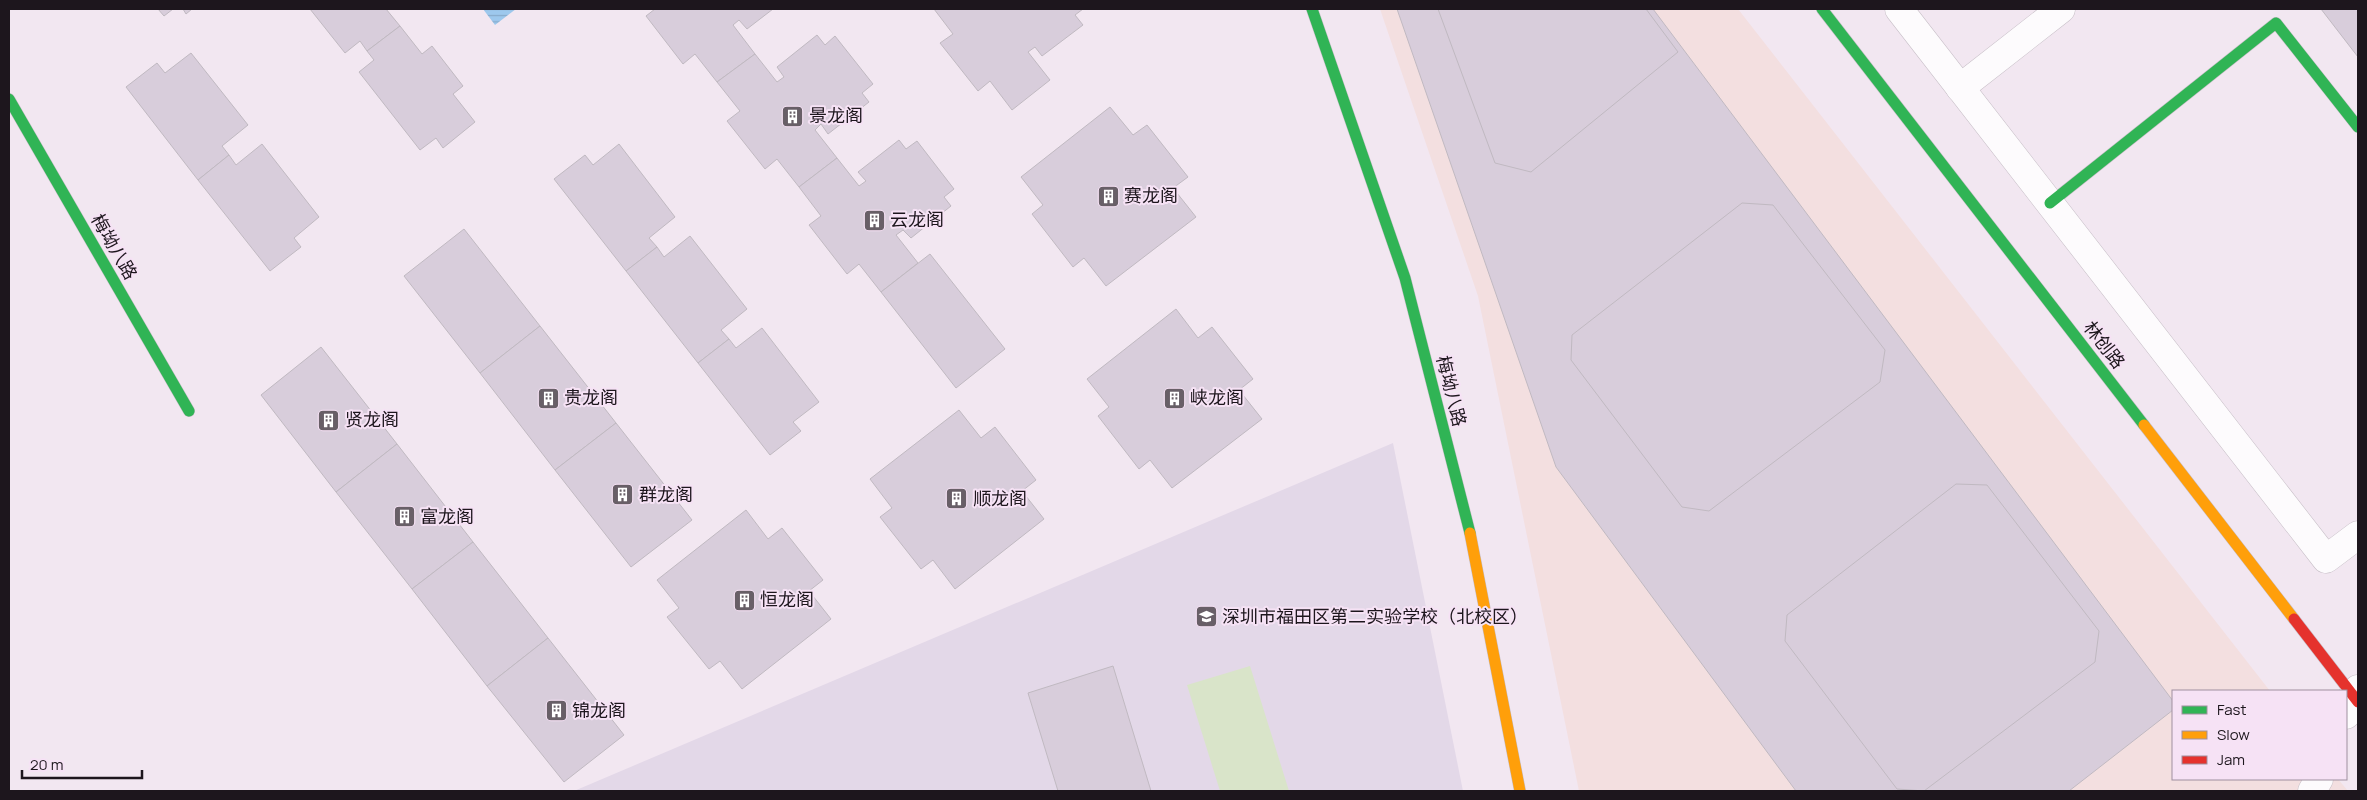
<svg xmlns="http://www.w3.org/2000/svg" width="2367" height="800" font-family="Manrope,'Noto Sans SC',sans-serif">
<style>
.commercial{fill:#f3dfe0}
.education{fill:#e3d8e8}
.pitch{fill:#d9e4c9}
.water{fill:url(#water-rules)}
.building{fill:#d8cddb;stroke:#c0b9c1}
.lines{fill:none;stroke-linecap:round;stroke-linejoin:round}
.street-casing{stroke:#c6bec6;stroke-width:29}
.fast-casing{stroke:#c6bec6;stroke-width:12}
.slow-casing{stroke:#c6bec6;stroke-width:12}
.jam-casing{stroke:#c6bec6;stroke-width:12}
.street{stroke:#fdfbfd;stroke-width:28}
.fast{stroke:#30b455;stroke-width:11}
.slow{stroke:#ff9f0a;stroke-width:11}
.jam{stroke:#e5322d;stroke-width:11}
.labels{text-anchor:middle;stroke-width:4;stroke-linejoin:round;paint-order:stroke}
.poi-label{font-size:18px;fill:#1d161d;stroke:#f6e2f5;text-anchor:start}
.street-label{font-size:18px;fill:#1d161d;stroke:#f6e2f5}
</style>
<defs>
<pattern id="water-rules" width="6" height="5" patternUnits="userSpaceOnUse" patternTransform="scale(1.25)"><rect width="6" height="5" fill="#9dc8ed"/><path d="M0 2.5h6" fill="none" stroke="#87abcb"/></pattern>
</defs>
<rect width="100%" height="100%" fill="#f2e7f1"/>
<path class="commercial" d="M 1380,9 L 1738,9 L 2270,691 L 2173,691 L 2173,779 L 2338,779 L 2348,791 L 1579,791 L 1478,296 Z"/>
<path class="education" d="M 1393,443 L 1463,791 L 574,791 Z"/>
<path class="pitch" d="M 1250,666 L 1289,791 L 1220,791 L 1187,685 Z"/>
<path class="water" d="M 483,9 L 516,9 L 495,25 Z"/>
<g class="building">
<path d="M 158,9 L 173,9 L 164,16 Z"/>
<path d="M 183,9 L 192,9 L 186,14 Z"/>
<path d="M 310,9 L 386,9 L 400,26 L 367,51 L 360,41 L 345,53 Z"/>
<path d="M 655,9 L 773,9 L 747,29 L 739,20 L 733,25 L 755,54 L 717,82 L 695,54 L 683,64 L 646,16 Z"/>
<path d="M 934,9 L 1083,9 L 1075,15 L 1083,25 L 1042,56 L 1035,47 L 1028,52 L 1050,80 L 1012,110 L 990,81 L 978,91 L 940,43 L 953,34 Z"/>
<path d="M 1397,9 L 1653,9 L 2173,701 L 2173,710 L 2069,791 L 1796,791 L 1556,467 Z"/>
<path d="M 1438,9 L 1646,9 L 1678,52 L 1531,172 L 1495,163 Z"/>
<path d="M 2321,9 L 2358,9 L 2358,57 Z"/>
<path d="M 400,26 L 422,54 L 432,46 L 463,86 L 453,94 L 475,122 L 443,148 L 436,138 L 420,150 L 359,72 L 374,60 L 367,51 Z"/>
<path d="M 817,35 L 825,45 L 835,36 L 873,84 L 862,93 L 869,102 L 828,134 L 821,124 L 815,130 L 837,158 L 799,187 L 777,159 L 765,169 L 727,121 L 740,111 L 717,82 L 755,54 L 777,82 L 784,77 L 777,67 Z"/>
<path d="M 191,53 L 248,125 L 222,146 L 229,155 L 198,180 L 126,87 L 157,63 L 165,73 Z"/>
<path d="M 1110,107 L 1133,135 L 1147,125 L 1188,177 L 1173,188 L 1196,217 L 1106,286 L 1084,258 L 1073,267 L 1032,214 L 1043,205 L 1021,177 Z"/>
<path d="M 899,140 L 906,149 L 917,141 L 954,189 L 944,197 L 951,206 L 911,238 L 903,230 L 896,235 L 918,263 L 881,292 L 859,264 L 847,274 L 809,225 L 821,216 L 799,187 L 837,158 L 859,186 L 866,181 L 858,172 Z"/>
<path d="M 262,144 L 319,217 L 294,238 L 301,247 L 270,271 L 198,180 L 229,155 L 236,165 Z"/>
<path d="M 619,144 L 675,217 L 649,238 L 657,247 L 626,271 L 554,179 L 585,155 L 593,165 Z"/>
<path d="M 1742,203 L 1773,205 L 1885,350 L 1880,382 L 1709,511 L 1682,507 L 1571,360 L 1572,335 Z"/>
<path d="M 464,229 L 540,326 L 480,373 L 404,276 Z"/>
<path d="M 690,236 L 747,309 L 721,330 L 729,339 L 698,363 L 626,271 L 657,247 L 664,257 Z"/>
<path d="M 930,254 L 1005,349 L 956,388 L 881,292 Z"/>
<path d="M 1176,309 L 1198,338 L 1212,327 L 1253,379 L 1239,390 L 1262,419 L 1172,488 L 1150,460 L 1139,469 L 1098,416 L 1109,407 L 1087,379 Z"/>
<path d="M 540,326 L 616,423 L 555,470 L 480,373 Z"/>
<path d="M 762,328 L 819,402 L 793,422 L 801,431 L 770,455 L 698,363 L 729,339 L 736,348 Z"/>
<path d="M 321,347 L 397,444 L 336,492 L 261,395 Z"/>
<path d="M 959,410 L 981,438 L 995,427 L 1036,480 L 1022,491 L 1044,519 L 955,589 L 933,560 L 921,569 L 880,517 L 892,508 L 870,479 Z"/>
<path d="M 616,423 L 692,520 L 631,567 L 555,470 Z"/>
<path d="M 397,444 L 473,542 L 412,589 L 336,492 Z"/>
<path d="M 1956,484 L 1987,485 L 2099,631 L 2095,662 L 1924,791 L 1897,789 L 1785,641 L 1787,615 Z"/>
<path d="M 746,510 L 768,539 L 782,528 L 823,580 L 809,591 L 831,619 L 742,689 L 720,661 L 709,669 L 667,617 L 679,608 L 657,580 Z"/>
<path d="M 473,542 L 548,638 L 487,686 L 412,589 Z"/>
<path d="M 548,638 L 624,735 L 564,782 L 487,686 Z"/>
<path d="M 1113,666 L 1151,791 L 1058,791 L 1028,693 Z"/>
</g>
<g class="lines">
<defs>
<g id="street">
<path d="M 1899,9 L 2326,559 L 2358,535"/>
<path d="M 1960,88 L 2061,9"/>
<path d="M 2346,715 L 2353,695 L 2358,689"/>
<path d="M 2312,791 L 2319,779"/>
</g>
<g id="fast">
<path d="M 1312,9 L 1405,278 L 1470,533"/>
<path d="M 1822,9 L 2144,425"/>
<path d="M 9,99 L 189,411"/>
<path d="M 2050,203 L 2276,23 L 2358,127"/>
</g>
<g id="slow">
<path d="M 2144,425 L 2294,619"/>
<path d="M 1470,533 L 1520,791"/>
</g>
<path id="jam" d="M 2294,619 L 2358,702"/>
</defs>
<use href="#street" class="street-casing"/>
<use href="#fast" class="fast-casing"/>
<use href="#slow" class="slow-casing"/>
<use href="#jam" class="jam-casing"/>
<use href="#street" class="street"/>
<use href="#fast" class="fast"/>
<use href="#slow" class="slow"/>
<use href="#jam" class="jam"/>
</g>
<defs>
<symbol id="building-square" viewBox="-11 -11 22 22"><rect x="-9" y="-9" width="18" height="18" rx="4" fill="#685f67" stroke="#f6e2f5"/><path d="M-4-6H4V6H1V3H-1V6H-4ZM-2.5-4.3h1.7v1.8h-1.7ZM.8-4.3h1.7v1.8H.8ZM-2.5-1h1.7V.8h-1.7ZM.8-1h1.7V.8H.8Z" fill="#fff"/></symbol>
<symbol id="school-square" viewBox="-11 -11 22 22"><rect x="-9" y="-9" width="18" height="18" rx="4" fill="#685f67" stroke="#f6e2f5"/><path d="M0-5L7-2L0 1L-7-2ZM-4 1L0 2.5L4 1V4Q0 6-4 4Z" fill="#fff"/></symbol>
</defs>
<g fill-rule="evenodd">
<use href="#building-square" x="780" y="104" width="25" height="25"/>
<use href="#building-square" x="1096" y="184" width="25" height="25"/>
<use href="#building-square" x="862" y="208" width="25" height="25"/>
<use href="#building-square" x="536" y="386" width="25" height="25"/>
<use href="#building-square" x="1162" y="386" width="25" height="25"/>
<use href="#building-square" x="316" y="408" width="25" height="25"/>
<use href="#building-square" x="610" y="482" width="25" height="25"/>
<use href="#building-square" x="944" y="486" width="25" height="25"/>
<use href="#building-square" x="392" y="504" width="25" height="25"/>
<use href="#building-square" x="732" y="588" width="25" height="25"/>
<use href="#school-square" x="1194" y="604" width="25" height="25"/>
<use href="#building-square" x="544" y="698" width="25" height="25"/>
</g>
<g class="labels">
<g class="poi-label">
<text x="809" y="122">景龙阁</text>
<text x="1124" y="202">赛龙阁</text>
<text x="890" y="226">云龙阁</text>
<text x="564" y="404">贵龙阁</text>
<text x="1190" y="404">峡龙阁</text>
<text x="345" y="426">贤龙阁</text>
<text x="639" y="501">群龙阁</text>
<text x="973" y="505">顺龙阁</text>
<text x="420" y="523">富龙阁</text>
<text x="760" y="606">恒龙阁</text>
<text x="1222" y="623">深圳市福田区第二实验学校（北校区）</text>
<text x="572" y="717">锦龙阁</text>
</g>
<g class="street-label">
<text transform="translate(114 247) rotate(60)" y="6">梅坳八路</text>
<text transform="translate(2104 345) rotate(52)" y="6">林创路</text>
<text transform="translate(1451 391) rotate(76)" y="6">梅坳八路</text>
</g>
</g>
<rect width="2367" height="800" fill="none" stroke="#1d161d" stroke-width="20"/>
<rect x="2172" y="690" width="175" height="90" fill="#f6e2f5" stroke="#9f909f"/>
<rect x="2182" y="706" width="25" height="8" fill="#30b455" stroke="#9f909f"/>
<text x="2217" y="715" font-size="15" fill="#1d161d">Fast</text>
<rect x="2182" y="731" width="25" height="8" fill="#ff9f0a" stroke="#9f909f"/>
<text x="2217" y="740" font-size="15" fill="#1d161d">Slow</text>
<rect x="2182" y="756" width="25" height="8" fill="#e5322d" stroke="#9f909f"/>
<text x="2217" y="765" font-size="15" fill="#1d161d">Jam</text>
<path d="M22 770v8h120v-8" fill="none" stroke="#1d161d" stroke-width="2.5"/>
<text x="30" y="770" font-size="15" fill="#1d161d" stroke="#f6e2f5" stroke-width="4" paint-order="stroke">20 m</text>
</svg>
